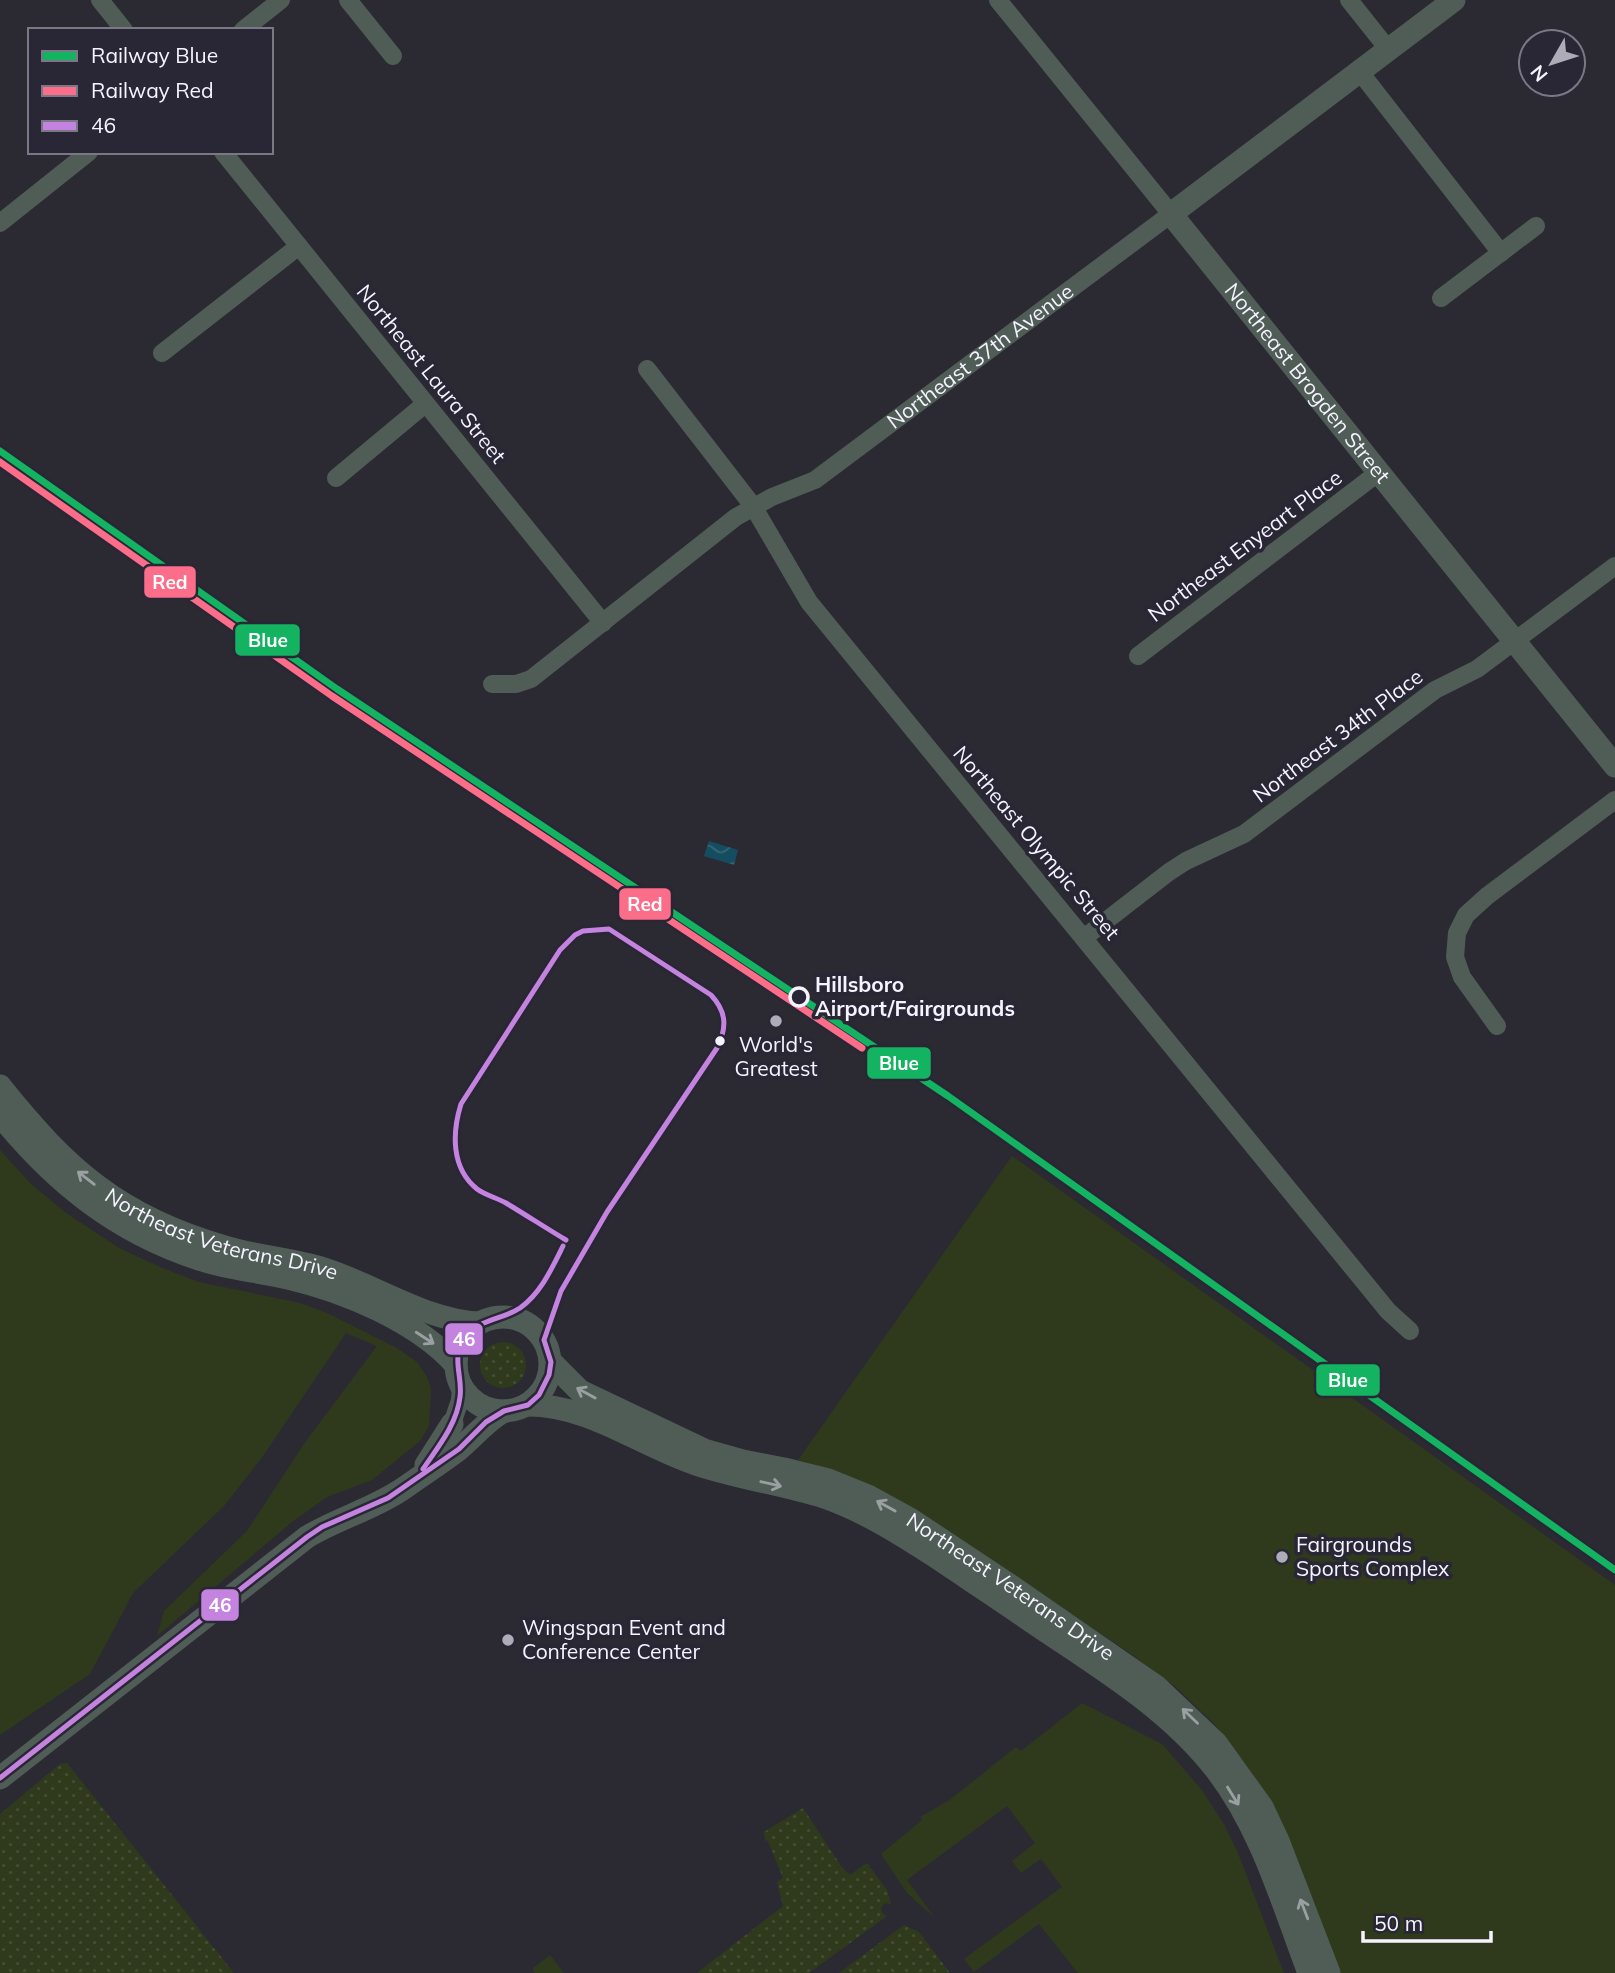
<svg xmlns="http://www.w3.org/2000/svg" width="1615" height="1973" font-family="Mulish,sans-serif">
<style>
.grass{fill:#2f3a1d}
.park{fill:url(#park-dots)}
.water{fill:url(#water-waves)}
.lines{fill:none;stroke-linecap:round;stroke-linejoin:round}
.minor{stroke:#505d57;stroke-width:18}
.tertiary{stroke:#505d57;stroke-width:23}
.bus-1-casing{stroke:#292635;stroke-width:10}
.bus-1{stroke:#c483df;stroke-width:5}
.rail-1-casing{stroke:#292635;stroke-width:12}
.rail-2-casing{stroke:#292635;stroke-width:12}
.rail-1{stroke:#13b361;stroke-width:7}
.rail-2{stroke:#fb6d88;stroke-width:7}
.oneway{stroke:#9aa0a2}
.stop-dot{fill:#292635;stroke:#f5f3fe;stroke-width:3.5}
.poi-dot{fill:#aeadb7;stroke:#292635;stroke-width:2.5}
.bus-dot{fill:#f5f3fe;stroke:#292635;stroke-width:2.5}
.labels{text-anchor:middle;stroke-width:7;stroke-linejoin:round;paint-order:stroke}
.street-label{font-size:21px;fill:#f5f3fe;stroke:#292635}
.stop-label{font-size:21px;font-weight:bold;fill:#f5f3fe;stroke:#292635;text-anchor:start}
.poi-label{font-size:21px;fill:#f5f3fe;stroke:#292635;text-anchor:start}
.line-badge{stroke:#292635;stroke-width:2.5}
.badge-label{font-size:19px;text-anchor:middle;font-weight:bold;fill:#fff}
</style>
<defs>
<pattern id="park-dots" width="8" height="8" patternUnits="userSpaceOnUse" patternTransform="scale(1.75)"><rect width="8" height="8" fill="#2f3a1d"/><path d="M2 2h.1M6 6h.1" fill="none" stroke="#444d34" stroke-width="1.8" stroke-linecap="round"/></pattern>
<pattern id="water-waves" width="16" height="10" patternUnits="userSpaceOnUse" patternTransform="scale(1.75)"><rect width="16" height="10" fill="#144d60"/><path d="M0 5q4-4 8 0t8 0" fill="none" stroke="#376778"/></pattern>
</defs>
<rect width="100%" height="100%" fill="#2b2a32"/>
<g class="grass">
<path d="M 0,1150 L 31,1184 L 66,1213 L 119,1248 L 160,1267 L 199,1282 L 300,1303 L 325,1312 L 397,1348 L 417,1362 L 427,1377 L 431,1389 L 429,1426 L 420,1441 L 372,1480 L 327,1497 L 292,1522 L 157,1636 L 164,1611 L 247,1531 L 306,1441 L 377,1346 L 346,1333 L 263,1456 L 224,1506 L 133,1593 L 90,1674 L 0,1735 Z"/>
<path d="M 1012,1156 L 1615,1585 L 1615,1973 L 1339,1973 L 1272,1805 L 1249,1769 L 1216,1726 L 1177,1688 L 1127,1651 L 889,1494 L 841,1473 L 798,1460 Z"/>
<path d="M 1082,1703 L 1162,1744 L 1202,1790 L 1225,1826 L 1238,1853 L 1284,1973 L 1078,1973 L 1039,1924 L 974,1972 L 964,1959 L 1062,1887 L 1041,1859 L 1021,1873 L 1012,1861 L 1035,1843 L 1007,1806 L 907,1880 L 935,1918 L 907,1893 L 881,1854 L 922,1820 L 920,1817 L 951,1799 L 1016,1747 L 1021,1751 Z"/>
<path d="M 550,1955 L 564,1973 L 535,1973 L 532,1969 Z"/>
</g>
<g class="park">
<circle cx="503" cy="1365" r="23"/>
<path d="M 67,1763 L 234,1973 L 0,1973 L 0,1814 L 60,1764 Z"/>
<path d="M 803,1808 L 841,1866 L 850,1875 L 867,1863 L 870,1867 L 887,1890 L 891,1904 L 885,1903 L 881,1907 L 882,1913 L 887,1916 L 809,1973 L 697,1973 L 783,1906 L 777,1882 L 783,1878 L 768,1841 L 765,1840 L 764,1832 Z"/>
<path d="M 904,1925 L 919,1932 L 950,1973 L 839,1973 Z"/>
</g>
<path class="water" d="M 709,841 L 738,850 L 734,865 L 704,856 Z"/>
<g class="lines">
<g class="minor">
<path d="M 100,0 L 124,30"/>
<path d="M 348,0 L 393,56"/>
<path d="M 1349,0 L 1388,49"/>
<path d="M 243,30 L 281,0"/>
<path d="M 1360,72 L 1501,253"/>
<path d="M 223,152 L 603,623"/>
<path d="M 0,223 L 89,152"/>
<path d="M 1441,298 L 1536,226"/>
<path d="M 162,353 L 299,246"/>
<path d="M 647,369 L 753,506 L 809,602 L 1388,1311 L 1410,1331"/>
<path d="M 336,478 L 425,404"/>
<path d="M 1138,656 L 1379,472"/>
<path id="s1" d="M 492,684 L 516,684 L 531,679 L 736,517 L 772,497 L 815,480 L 1171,214 L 998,0"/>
<path d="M 1085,937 L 1169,872 L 1186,861 L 1244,834 L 1435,690 L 1477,669 L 1615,566"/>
<path d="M 1497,1026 L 1462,977 L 1455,957 L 1457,933 L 1466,915 L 1487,896 L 1615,800"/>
<path d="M 452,1424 L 460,1400 L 461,1387"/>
</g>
<g class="tertiary">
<path id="s2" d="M 1454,0 L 1171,214 L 1615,766"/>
<path id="s3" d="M 0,1086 C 67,1170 120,1217 225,1247 C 258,1257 292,1259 324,1269 C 377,1286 424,1320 479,1323"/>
<path d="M 0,1115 C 54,1182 116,1232 199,1259 C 228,1269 258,1271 288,1278 C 344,1291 417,1321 456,1365"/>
<circle cx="503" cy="1364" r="47"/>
<path id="s4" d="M 551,1362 L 580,1391 L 704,1450 L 743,1461 L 784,1469 L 828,1480 L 870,1497 L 910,1519 L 1005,1582 L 1157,1687 L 1216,1743 L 1262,1807 L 1278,1841 L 1329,1973"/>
<path d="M 528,1405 C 590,1405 639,1445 696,1464 C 738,1478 782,1484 824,1497 C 864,1511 901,1534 936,1557 C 967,1578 998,1598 1028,1619 C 1095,1665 1167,1706 1217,1771 C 1262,1830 1283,1905 1309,1973"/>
<path d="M 426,1465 L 452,1424"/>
<path d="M 0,1778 L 307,1537 C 338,1518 374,1509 404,1488 C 422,1475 441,1463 458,1450 C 475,1436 484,1423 504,1411"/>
</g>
<defs>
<g id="bus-1">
<path d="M 423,1469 C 438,1447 457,1424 460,1397 C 463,1376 451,1360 464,1339 C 477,1319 502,1320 520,1308 C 541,1293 552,1268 563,1246"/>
<path d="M 0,1778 L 307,1537 L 322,1527 L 388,1498 L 459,1449 L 486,1422 L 504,1411 L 528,1405 L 539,1395 L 549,1375 L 551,1362 L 544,1340 L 561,1291 L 607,1212 L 717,1048 C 727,1028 727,1012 711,995 L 609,929 L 583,931 L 575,935 L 560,950 L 461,1104 C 452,1133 451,1168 477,1189 C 485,1195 497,1198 506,1203 C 526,1215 546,1228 566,1240"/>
</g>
</defs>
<use href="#bus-1" class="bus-1-casing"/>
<use href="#bus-1" class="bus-1"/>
<defs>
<path id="rail-1" d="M 0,451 L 337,689 L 948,1096 L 1615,1570"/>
<path id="rail-2" d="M 0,462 L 332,696 L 862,1048"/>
</defs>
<use href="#rail-1" class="rail-1-casing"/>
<use href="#rail-2" class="rail-2-casing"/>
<use href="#rail-1" class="rail-1"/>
<use href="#rail-2" class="rail-2"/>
</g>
<defs><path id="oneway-shaft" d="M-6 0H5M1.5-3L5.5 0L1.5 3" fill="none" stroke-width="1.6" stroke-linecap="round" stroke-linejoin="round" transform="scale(1.75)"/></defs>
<g class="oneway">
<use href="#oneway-shaft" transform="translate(86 1178) rotate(-142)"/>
<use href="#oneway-shaft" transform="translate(425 1338) rotate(33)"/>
<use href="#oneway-shaft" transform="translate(586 1393) rotate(-151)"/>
<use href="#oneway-shaft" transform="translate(771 1484) rotate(13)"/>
<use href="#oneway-shaft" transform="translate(886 1506) rotate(-151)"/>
<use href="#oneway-shaft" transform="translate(1190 1716) rotate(-136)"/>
<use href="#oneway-shaft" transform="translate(1233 1796) rotate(58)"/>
<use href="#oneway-shaft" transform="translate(1304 1909) rotate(-111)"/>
</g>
<circle class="stop-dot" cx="799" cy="997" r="9"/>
<g class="poi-dot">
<circle cx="776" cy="1021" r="7"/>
<circle cx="1282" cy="1557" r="7"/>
<circle cx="508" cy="1640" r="7"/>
</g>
<circle class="bus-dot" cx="720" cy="1041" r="6"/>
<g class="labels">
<g class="street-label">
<text dy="7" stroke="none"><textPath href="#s1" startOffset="595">Northeast 37th Avenue</textPath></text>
<text transform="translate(431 374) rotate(51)" y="7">Northeast Laura Street</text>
<text dy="7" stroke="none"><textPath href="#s2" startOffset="572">Northeast Brogden Street</textPath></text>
<text transform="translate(1245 546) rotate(-37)" y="7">Northeast Enyeart Place</text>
<text transform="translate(1338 736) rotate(-37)" y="7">Northeast 34th Place</text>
<text transform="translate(1036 843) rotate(50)" y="7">Northeast Olympic Street</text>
<text dy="7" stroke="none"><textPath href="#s3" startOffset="275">Northeast Veterans Drive</textPath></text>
<text dy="7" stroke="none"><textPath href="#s4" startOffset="518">Northeast Veterans Drive</textPath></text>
</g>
<g class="stop-label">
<text x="815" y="992">Hillsboro<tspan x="815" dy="24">Airport/Fairgrounds</tspan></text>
</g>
<g class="poi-label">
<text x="776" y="1052" text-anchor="middle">World's<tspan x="776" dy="24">Greatest</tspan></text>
<text x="1296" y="1552">Fairgrounds<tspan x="1296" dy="24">Sports Complex</tspan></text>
<text x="522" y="1635">Wingspan Event and<tspan x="522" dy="24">Conference Center</tspan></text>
</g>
</g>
<g class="line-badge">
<rect x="143" y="565" width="54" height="34" rx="7" fill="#fb6d88"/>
<rect x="234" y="623" width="67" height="34" rx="7" fill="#13b361"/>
<rect x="618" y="887" width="54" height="34" rx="7" fill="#fb6d88"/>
<rect x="866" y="1046" width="66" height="34" rx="7" fill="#13b361"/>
<rect x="444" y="1322" width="40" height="34" rx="7" fill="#c483df"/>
<rect x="1315" y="1363" width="66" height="34" rx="7" fill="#13b361"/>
<rect x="200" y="1588" width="40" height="34" rx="7" fill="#c483df"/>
</g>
<g class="badge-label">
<text x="170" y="589">Red</text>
<text x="268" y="647">Blue</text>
<text x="645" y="911">Red</text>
<text x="899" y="1070">Blue</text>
<text x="464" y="1346">46</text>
<text x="1348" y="1387">Blue</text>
<text x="220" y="1612">46</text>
</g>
<rect x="28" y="28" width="245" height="126" fill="#292635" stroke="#7b7885" stroke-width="2"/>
<rect x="42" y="51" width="35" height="10" fill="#13b361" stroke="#7b7885" stroke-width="2"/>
<text x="91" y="63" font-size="21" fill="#f5f3fe">Railway Blue</text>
<rect x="42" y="86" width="35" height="10" fill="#fb6d88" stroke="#7b7885" stroke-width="2"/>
<text x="91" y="98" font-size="21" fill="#f5f3fe">Railway Red</text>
<rect x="42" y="121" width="35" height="10" fill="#c483df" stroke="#7b7885" stroke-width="2"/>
<text x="91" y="133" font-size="21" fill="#f5f3fe">46</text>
<g transform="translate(1552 63) rotate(231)"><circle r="33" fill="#292635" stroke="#7b7885" stroke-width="2"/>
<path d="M0-5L12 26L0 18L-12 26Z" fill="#aeadb7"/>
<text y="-10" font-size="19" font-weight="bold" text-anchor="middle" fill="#f5f3fe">N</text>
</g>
<path d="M1363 1931v10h128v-10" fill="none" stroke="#f5f3fe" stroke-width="3.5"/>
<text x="1374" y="1931" font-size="21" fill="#f5f3fe" stroke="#292635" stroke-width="5" paint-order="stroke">50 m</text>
</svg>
